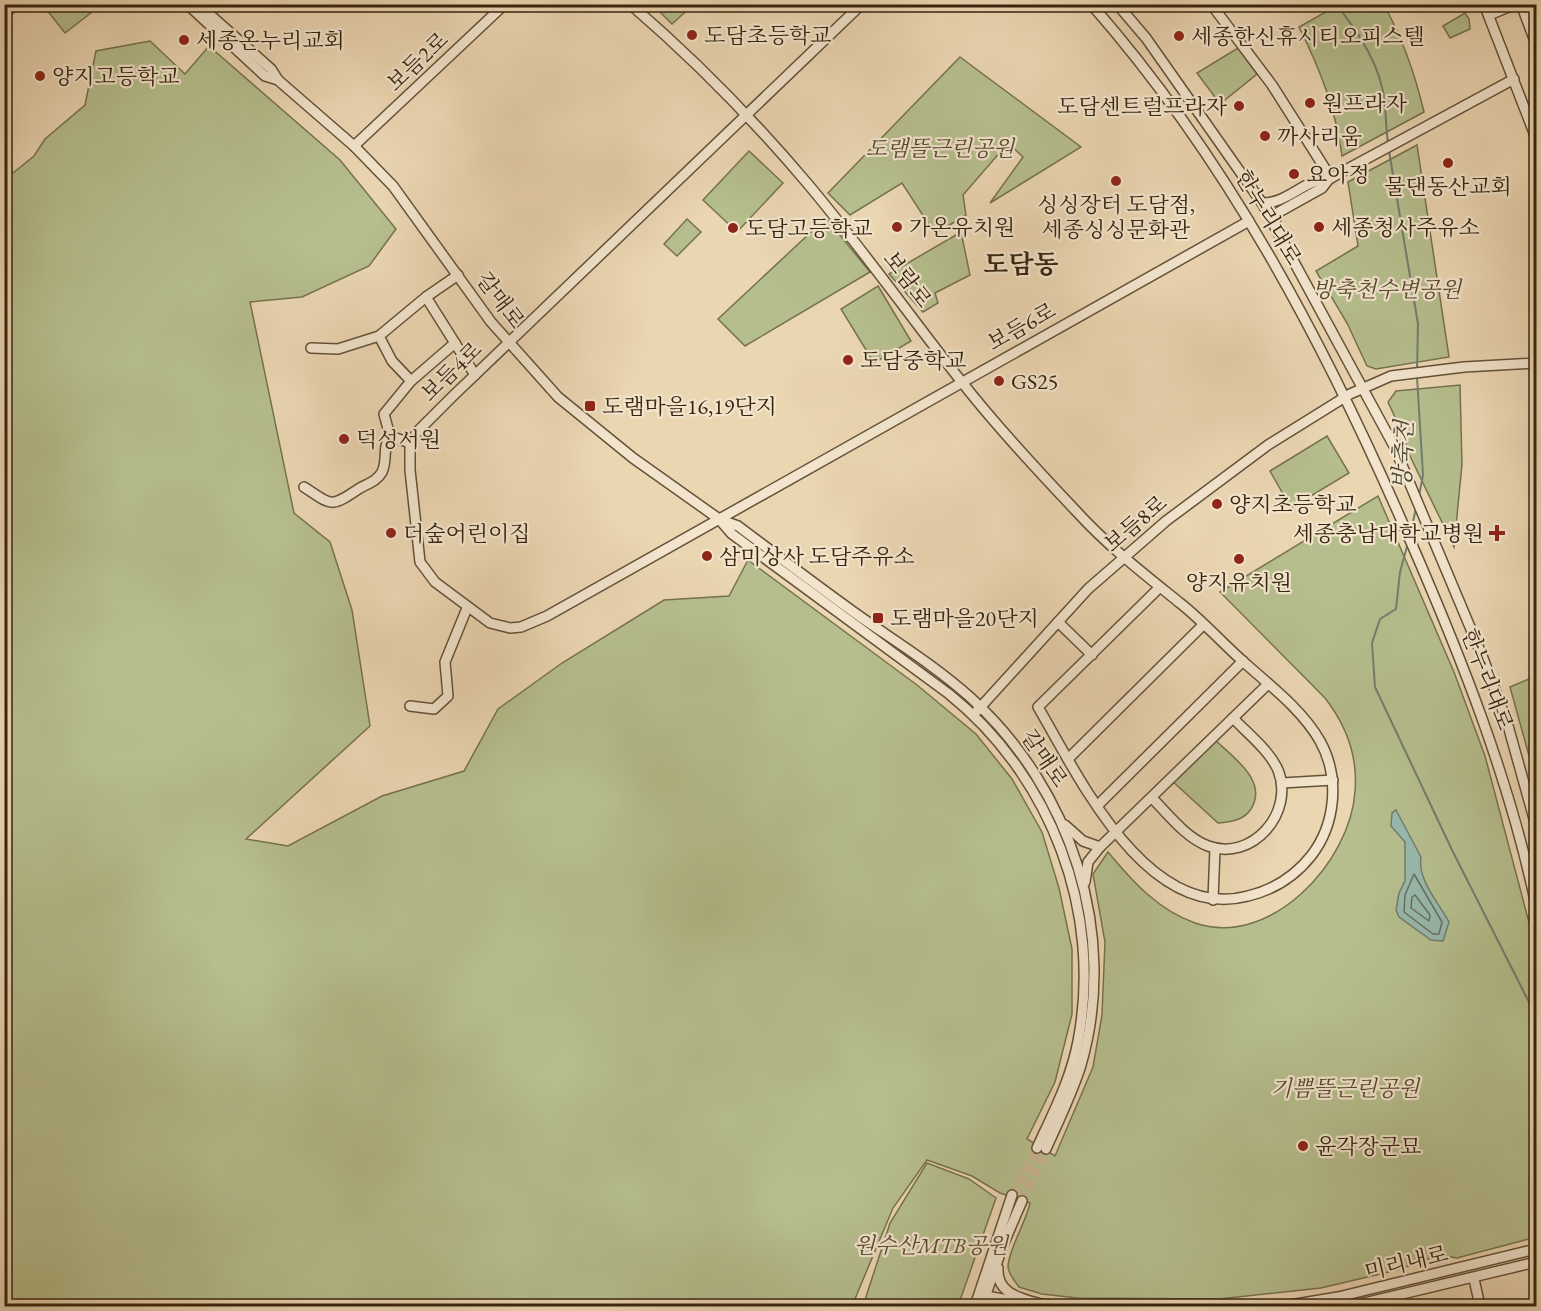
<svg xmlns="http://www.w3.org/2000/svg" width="1541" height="1311" font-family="'EB Garamond','Noto Serif KR',serif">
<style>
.green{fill:#b6be8d;stroke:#76724e;stroke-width:1.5}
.water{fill:#98b9ad;stroke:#717e6e;stroke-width:1.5}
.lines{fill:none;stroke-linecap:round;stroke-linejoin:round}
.shore{stroke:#686f5e;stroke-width:1.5}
.stream{stroke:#717e6e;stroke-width:2}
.minor-tunnel{stroke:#c7b391;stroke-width:9;stroke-dasharray:9 4.5;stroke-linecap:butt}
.minor-casing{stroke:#645138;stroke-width:12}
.minor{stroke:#f2e4cd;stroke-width:9}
.poi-dot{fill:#8f2418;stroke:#f2e4cd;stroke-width:2}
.labels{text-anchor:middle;stroke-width:4.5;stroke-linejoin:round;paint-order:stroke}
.poi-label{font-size:22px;fill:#37250f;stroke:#f2e4cd;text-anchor:start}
.street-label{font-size:22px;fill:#37250f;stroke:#f2e4cd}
.park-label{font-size:22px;font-style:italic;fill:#574b2e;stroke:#f2e4cd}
.water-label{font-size:24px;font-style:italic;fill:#4f4a36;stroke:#f2e4cd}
.quarter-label{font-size:26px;font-weight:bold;fill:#37250f;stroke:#f2e4cd}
</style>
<rect width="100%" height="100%" fill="#ebd6b2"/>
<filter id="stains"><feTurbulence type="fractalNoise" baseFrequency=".00333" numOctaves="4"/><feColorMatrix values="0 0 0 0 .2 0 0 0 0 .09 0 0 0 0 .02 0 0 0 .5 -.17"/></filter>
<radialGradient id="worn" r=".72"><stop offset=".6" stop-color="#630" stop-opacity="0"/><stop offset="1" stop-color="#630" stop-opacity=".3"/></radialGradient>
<g class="green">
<path d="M 43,5 L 101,5 L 65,33 Z"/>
<path d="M 653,5 L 693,5 L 672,24 Z"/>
<path d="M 1338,5 L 1384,5 C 1403,39 1415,74 1424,112 L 1342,156 C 1336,110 1320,69 1299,27 Z"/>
<path d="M 1465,13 L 1469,19 L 1470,29 L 1450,38 L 1443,26 Z"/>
<path d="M 150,41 L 185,74 L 209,46 L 340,160 L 396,229 L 369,266 L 302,297 L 250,302 L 294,513 L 330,542 L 352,610 L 370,726 L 246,839 L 288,846 L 382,796 L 464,771 L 498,709 L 562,663 L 664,600 L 729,596 L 748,560 L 917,685 L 976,734 L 1012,779 L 1042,832 L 1059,888 L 1072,949 L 1072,1014 L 1055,1082 L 1027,1139 L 1055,1156 L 1093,1067 L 1102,1015 L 1105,942 L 1093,874 L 1108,852 C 1132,881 1158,910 1195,923 C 1271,949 1351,861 1355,791 C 1358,756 1346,725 1325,698 L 1220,592 L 1378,496 L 1454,672 L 1485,756 L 1536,949 L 1536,1237 L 1457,1258 L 1439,1255 L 1397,1270 L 1321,1288 L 1219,1299 L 1077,1298 L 1042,1294 L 1019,1287 C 1015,1281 1008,1274 1008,1266 C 1009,1249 1026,1222 1030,1203 L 1000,1193 L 972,1176 L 927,1160 L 893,1208 L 852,1306 L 5,1306 L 4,164 L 13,173 L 34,156 L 45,139 L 85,105 L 96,51 Z"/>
<path d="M 1238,48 L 1257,74 L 1220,104 L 1197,73 Z"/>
<path d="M 960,57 L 1081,147 L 990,203 L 1023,157 L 1008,143 L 963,195 L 966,215 L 935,234 L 902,183 L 850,215 L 828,193 Z"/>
<path d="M 1417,145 L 1449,357 L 1376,369 L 1367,366 L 1347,323 L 1316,271 L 1358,246 L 1348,182 Z"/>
<path d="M 749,151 L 783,183 L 737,232 L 703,200 Z"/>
<path d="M 826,218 L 870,272 L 745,346 L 718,319 Z"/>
<path d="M 687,219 L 701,232 L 677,256 L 664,244 Z"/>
<path d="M 961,232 L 970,275 L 935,293 L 938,303 L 923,312 L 889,274 Z"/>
<path d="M 878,286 L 911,341 L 874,363 L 841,309 Z"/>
<path d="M 1460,385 L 1462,464 L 1454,547 L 1407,450 L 1405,439 L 1388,402 L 1396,391 Z"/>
<path d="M 1327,436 L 1349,473 L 1291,508 L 1270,471 Z"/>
<path d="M 1536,676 L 1536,781 L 1510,687 Z"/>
<path d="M 1213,738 C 1231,756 1269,780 1251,809 C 1244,820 1231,822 1218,823 L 1171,780 Z"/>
<path d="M 927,1163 L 969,1179 L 996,1198 L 958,1306 L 863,1306 L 890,1223 Z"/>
</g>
<path class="water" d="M 1396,810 L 1421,857 C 1417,880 1439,903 1449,922 L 1443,941 L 1431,940 L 1399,917 L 1396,910 L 1399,893 L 1405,881 L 1405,842 L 1391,826 L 1392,813 Z"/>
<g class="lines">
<g class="shore">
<path d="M 1414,874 L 1442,922 L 1439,934 L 1433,934 L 1404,912 L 1405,895 Z"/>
<path d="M 1415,895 L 1430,915 L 1429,921 L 1411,908 L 1412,897 Z"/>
</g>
<g class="stream">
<path d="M 1336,4 C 1359,33 1382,67 1385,105 C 1386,117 1386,130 1388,142"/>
<path d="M 1389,151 L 1418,324 L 1417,371"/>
<path d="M 1417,377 L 1423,475 L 1419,496"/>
<path d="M 1411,531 L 1416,508"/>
<path d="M 1408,543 L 1400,572 L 1396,609 L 1380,619 L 1372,643 L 1375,687 L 1453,852 L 1536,1016"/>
</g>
<g class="minor-tunnel">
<path d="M 1012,1195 L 1037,1148"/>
<path d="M 1022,1201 L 1046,1149"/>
</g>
<defs>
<g id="minor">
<path d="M 187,4 L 265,76 L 278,80"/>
<path d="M 198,4 L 271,69 L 278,80 L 354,146 L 393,186 L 491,322 L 558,397 L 633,458 L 719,519 L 732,534 L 759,554 L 949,694 C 1051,776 1103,912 1078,1041 C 1071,1079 1053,1113 1037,1148"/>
<path d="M 630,4 C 694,59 753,119 807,183 C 861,247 909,315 961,381 C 997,427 1037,470 1077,512 C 1108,546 1144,574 1180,603 C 1203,621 1224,645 1247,665 C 1272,687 1303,711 1320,741 C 1340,777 1336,824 1311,856 C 1295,876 1273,890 1248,896 C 1147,923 1079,777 1038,707 L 1159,588"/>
<path d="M 862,4 L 453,396 L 418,431 L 410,443 L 410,470 L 420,562 L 435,582 L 490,623 L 510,628 L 521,627 L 547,616 L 1249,221"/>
<path d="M 1091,4 C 1230,162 1327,348 1410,540 C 1462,659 1509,778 1536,905"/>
<path d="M 1117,4 L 1146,38 L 1262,203 L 1394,446 L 1483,658 L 1507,722 L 1536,826"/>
<path d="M 1211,4 L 1272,85 L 1331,178"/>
<path d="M 1484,4 L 1536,138"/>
<path d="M 1521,4 L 1536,44"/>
<path d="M 4,14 L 16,4"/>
<path d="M 1489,15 L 1516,4"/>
<path d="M 354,146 L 505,4"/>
<path d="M 1262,203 C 1287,204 1304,179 1329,179"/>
<path d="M 1274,224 L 1279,212 L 1322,188 L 1329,179 L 1514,79"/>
<path d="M 426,297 L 475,375"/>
<path d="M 379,336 L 392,361 L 411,381"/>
<path d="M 311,348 L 338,349 L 379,336 L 426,297 L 458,275"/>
<path d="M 410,443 L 390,436 L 384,414 L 411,381 L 455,343"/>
<path d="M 304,487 C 333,506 330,508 360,488 C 369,483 377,481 382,472 C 388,460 382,447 390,436"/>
<path d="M 721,520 L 738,526 C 779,557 820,588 862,618 C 898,643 938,668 971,698 C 1071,789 1119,934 1081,1065 C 1072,1094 1058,1122 1046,1149"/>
<path d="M 1058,622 L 1092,655"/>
<path d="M 410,706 L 434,709 L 448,696 L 445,662 L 467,608"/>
<path d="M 976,712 L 1088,589 L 1166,521 L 1268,445 L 1350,394 L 1391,376 L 1464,367 L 1536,363"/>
<path d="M 1068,759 L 1203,625"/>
<path d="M 1282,783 L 1333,780"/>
<path d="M 1152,798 C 1168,814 1186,838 1208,846 C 1252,862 1295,813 1278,770 C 1269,750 1248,734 1233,718"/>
<path d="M 1098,805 L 1243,661"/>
<path d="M 1065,825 L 1083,841 L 1100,847"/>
<path d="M 1085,882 L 1088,862 L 1100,847 L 1268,684"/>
<path d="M 1213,900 L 1215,848"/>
<path d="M 998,1268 C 996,1295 1024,1299 1044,1305"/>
<path d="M 1474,1279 L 1480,1306"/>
<path d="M 980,1295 L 1020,1302"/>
<path d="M 1040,1304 L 1061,1306"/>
<path d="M 975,1306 L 1012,1195"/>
<path d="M 982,1306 L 1003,1245 L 1022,1201"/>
<path d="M 1284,1306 L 1338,1297 L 1536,1249"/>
<path d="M 1352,1306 L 1536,1262"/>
</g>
</defs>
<use href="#minor" class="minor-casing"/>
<use href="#minor" class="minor"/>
</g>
<g class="poi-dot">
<circle cx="692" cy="35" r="6"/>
<circle cx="1179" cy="36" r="6"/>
<circle cx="184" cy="40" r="6"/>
<circle cx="40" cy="76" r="6"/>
<circle cx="1310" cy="103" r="6"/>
<circle cx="1239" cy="106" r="6"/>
<circle cx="1265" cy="136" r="6"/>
<circle cx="1448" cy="163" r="6"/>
<circle cx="1294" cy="174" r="6"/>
<circle cx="1116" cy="181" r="6"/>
<circle cx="897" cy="227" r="6"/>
<circle cx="1319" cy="227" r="6"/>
<circle cx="733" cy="228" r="6"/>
<circle cx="848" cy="360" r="6"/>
<circle cx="999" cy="381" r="6"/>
<rect x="584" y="400" width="12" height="12" rx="3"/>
<circle cx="344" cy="439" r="6"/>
<circle cx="1217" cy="504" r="6"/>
<circle cx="391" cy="533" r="6"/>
<path d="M1494 524h6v6h6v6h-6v6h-6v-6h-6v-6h6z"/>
<circle cx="707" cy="556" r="6"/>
<circle cx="1239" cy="559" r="6"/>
<rect x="872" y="612" width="12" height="12" rx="3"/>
<circle cx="1303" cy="1146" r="6"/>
</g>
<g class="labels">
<g class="poi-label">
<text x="704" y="43">도담초등학교</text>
<text x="1191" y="44">세종한신휴시티오피스텔</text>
<text x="196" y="48">세종온누리교회</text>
<text x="52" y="84">양지고등학교</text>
<text x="1322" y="111">원프라자</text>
<text x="1227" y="114" text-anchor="end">도담센트럴프라자</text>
<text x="1277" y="144">까사리움</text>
<text x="1306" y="182">요아정</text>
<text x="1448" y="194" text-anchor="middle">물댄동산교회</text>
<text x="1116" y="212" text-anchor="middle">싱싱장터 도담점,<tspan x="1116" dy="25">세종싱싱문화관</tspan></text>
<text x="909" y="235">가온유치원</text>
<text x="1331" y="235">세종청사주유소</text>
<text x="745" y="236">도담고등학교</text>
<text x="860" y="368">도담중학교</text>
<text x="1011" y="389">GS25</text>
<text x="602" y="414">도램마을16,19단지</text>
<text x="356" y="447">덕성서원</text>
<text x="1229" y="512">양지초등학교</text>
<text x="403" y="541">더숲어린이집</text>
<text x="1484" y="541" text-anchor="end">세종충남대학교병원</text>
<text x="719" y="564">삼미상사 도담주유소</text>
<text x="1239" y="590" text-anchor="middle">양지유치원</text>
<text x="890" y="626">도램마을20단지</text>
<text x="1315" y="1154">윤각장군묘</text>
</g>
<g class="street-label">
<text transform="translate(417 61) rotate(-43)" y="8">보듬2로</text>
<text transform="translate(1269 217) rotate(59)" y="8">한누리대로</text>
<text transform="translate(908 279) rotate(53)" y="8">보람로</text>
<text transform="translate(501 300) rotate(53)" y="8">갈매로</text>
<text transform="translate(1021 326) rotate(-29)" y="8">보듬6로</text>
<text transform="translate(451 371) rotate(-44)" y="8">보듬4로</text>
<text transform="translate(1135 523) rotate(-40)" y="8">보듬8로</text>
<text transform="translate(1488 679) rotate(69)" y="8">한누리대로</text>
<text transform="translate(1045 758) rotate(56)" y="8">갈매로</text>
<text transform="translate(1406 1262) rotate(-13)" y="8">미리내로</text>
</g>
<g class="park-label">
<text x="940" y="156">도램뜰근린공원</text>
<text x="1387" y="297">방축천수변공원</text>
<text x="1345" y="1096">기쁨뜰근린공원</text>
<text x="931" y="1253">원수산MTB공원</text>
</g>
<g class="water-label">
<text transform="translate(1403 455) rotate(-88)" y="8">방축천</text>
</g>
<g class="quarter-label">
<text x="1021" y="273">도담동</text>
</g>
</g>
<rect width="1541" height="1311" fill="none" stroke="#ebd6b2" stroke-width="24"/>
<rect x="6" y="6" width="1529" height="1299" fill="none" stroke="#37250f" stroke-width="3"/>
<rect x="12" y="12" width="1517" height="1287" fill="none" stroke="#37250f" stroke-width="1.5"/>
<rect width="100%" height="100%" filter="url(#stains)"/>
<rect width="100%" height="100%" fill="url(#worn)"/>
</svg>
